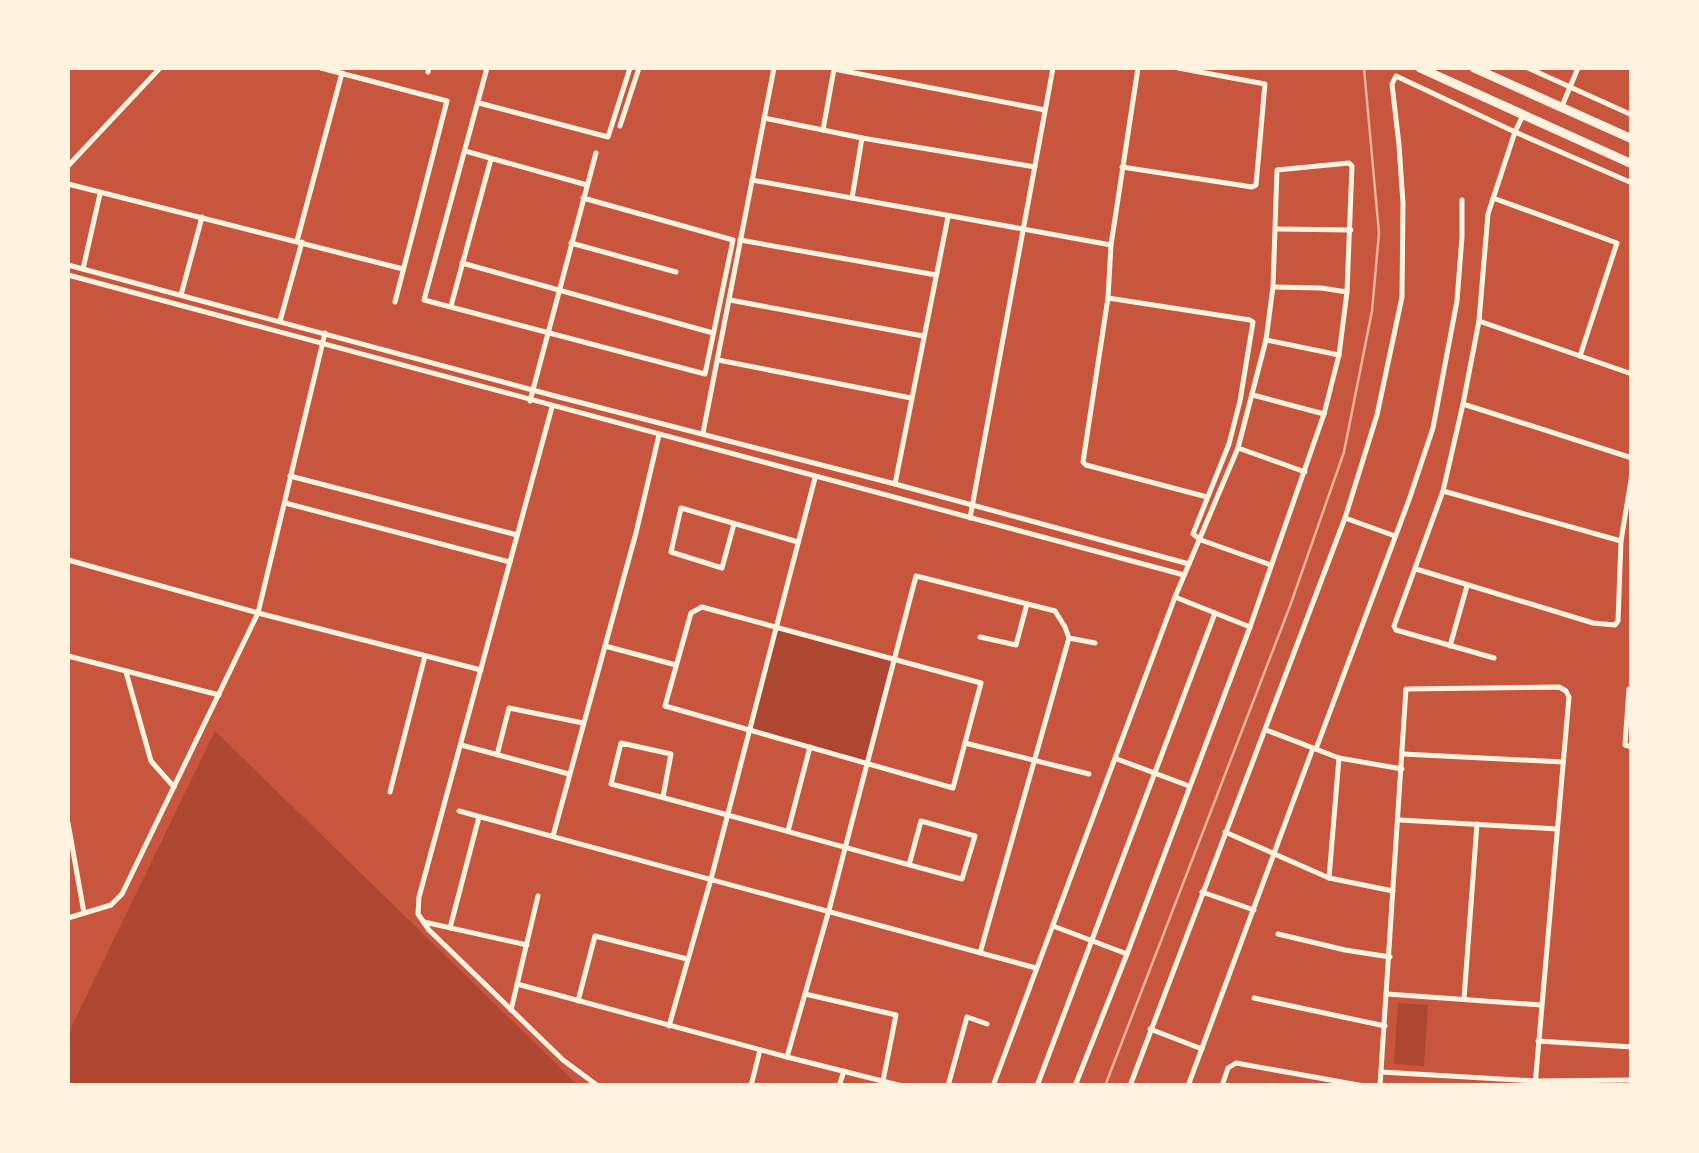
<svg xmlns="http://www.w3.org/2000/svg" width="1699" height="1153" font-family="Roboto,sans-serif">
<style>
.green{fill:#ae4732}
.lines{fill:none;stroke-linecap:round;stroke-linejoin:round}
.minor{stroke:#fff3e0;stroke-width:5}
.primary{stroke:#fff3e0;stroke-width:9}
.rail{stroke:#e9b49f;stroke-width:2.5}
</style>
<rect width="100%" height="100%" fill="#c8553d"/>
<g class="green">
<path d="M 775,627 L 894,660 L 867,763 L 750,730 Z"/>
<path d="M 215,731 L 578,1085 L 68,1085 L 68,1034 Z"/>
<path d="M 1398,1003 L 1428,1005 L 1424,1066 L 1394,1064 Z"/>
</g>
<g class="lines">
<g class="minor">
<path d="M 321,68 L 447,101 L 395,302"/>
<path d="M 487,68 L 424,300 L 705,374 L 733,240 L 583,198"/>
<path d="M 1138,68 L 1111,245 L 1108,298 L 1083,462 L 1086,465 L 1207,497"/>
<path d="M 1528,68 L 1632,115"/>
<path d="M 834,69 L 1045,110"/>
<path d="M 428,72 L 429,68"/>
<path d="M 479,103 L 608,137 L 630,68"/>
<path d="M 1562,106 L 1578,68"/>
<path d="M 764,118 L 862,138 L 1035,167"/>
<path d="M 620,126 L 639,68"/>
<path d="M 823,130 L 834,69"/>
<path d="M 465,151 L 587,185"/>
<path d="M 68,166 L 160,68"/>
<path d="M 1122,167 L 1252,187 L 1256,185 L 1265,84 L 1178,68"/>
<path d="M 752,180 L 1111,245"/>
<path d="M 68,184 L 403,269"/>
<path d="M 852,198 L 862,138"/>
<path d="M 1493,198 L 1617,243 L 1580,356"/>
<path d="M 1277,229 L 1351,230"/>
<path d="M 740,240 L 936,275"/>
<path d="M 297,241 L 342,73"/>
<path d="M 571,243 L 676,272"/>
<path d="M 462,263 L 713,333"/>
<path d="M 68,265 L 555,396 L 895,484 L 1189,564"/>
<path d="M 83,269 L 100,194"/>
<path d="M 68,275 L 1184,575"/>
<path d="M 1273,287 L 1321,288 L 1347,292"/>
<path d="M 181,295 L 202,217"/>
<path d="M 1108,298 L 1250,320 L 1253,322 L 1240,401 L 1229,444 L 1193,534 L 1201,540 L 1271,565"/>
<path d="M 730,300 L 923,336"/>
<path d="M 451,306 L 491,159"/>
<path d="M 280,321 L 302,242"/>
<path d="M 1479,321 L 1632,374"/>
<path d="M 1266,340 L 1339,355"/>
<path d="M 718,360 L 911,398"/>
<path d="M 1253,395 L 1324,414"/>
<path d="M 530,401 L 596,153"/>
<path d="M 1463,404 L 1632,458"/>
<path d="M 552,407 L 419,897 L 418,914 L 429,930 L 563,1060 L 598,1086"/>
<path d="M 703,433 L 774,68"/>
<path d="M 1238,448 L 1305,472"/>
<path d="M 290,476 L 517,535"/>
<path d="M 895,484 L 948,217"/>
<path d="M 1443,491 L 1621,541"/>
<path d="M 285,503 L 510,562"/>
<path d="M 970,518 L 1053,68"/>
<path d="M 1345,518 L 1395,536"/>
<path d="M 734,524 L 722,568 L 671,552 L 681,508 L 798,542"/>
<path d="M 68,560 L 258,613 L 481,670"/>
<path d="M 1416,569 L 1593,623 L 1615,625 L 1618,621 L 1621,541 L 1632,474"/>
<path d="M 1175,597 L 1250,627"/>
<path d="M 702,607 L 981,683 L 953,788 L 665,706 L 691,613 Z"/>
<path d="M 980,637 L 1016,645 L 1027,604"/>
<path d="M 605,646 L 676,665"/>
<path d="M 1450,646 L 1467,586"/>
<path d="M 68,656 L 219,695"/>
<path d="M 1494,658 L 1396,630 L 1394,626 L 1443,491 L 1463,404 L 1479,321 L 1488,214 L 1515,132 L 1523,115"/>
<path d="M 126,672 L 151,761 L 174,787"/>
<path d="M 1629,689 L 1625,745 L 1632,747"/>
<path d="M 1266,730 L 1339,758 L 1402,769"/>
<path d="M 965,743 L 1089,774"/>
<path d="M 461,745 L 569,774"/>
<path d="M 1316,749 L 1409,500 L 1433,428 L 1457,301 L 1462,237 L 1462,200"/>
<path d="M 1403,754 L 1563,762"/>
<path d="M 497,755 L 509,708 L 583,723"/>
<path d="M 1117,759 L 1189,786"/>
<path d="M 390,792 L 425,656"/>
<path d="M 663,797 L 671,754 L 621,743 L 611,784 C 728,814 845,848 962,879 L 975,836 L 921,821 L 909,865"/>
<path d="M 459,811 L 1036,968"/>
<path d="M 1400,820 L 1557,829"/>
<path d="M 68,823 L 84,913"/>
<path d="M 788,831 L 810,747"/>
<path d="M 1225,832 L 1329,878 L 1393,891"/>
<path d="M 553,836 L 636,533 L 659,435"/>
<path d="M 1329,878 L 1339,758"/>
<path d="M 1202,892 L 1254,910"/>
<path d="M 68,918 L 111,905 L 122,894 L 258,613 L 325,333"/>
<path d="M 424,922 L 527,945"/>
<path d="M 1053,926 L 1127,954"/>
<path d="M 450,928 L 479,817"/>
<path d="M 1278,934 L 1345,950 L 1390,957"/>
<path d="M 980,953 L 1069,638"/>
<path d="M 517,984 L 787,1057 L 902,1086"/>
<path d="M 805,994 L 896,1015 L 883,1081"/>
<path d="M 1387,994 L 1541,1005"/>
<path d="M 1254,998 L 1385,1026"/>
<path d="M 1464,999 L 1477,824"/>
<path d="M 578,1001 L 595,936 L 687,959"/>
<path d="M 511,1010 L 538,896"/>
<path d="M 669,1026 L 711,879 L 815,478"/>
<path d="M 1150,1029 L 1202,1049"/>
<path d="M 1538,1041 L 1632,1047"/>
<path d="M 787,1057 L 829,910 L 916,576 L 1055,611 L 1065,627 L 1069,638 L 1095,643"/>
<path d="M 1381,1072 L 1535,1081 L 1632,1080"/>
<path d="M 751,1086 L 760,1050"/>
<path d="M 839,1086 L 844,1071"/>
<path d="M 948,1086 L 967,1017 L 987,1024"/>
<path d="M 993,1086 L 1175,597 L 1238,448 L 1266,340 L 1273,287 L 1277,170 L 1349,163 L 1352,166 L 1347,292 L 1339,355 L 1324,414 L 1250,627 L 1127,954 L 1075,1086"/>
<path d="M 1037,1086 L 1215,613"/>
<path d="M 1130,1086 L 1345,518 L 1377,415 L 1402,297 L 1403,203 L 1399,145 L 1392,84 L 1396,76 L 1515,132 L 1632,183"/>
<path d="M 1188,1086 L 1313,748"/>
<path d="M 1222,1086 L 1228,1068 L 1236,1063 L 1364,1086"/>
<path d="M 1380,1086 L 1406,689 L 1559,687 L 1566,691 L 1569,697 L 1535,1086"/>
</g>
<g class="primary">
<path d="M 1420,68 L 1632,164"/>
<path d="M 1474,68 L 1632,139"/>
</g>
<path class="rail" d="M 1105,1086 L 1290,606 L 1344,452 L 1372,311 L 1379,233 L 1364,68"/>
</g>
<rect width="1699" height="1153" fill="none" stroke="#fff3e0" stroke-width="140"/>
</svg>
